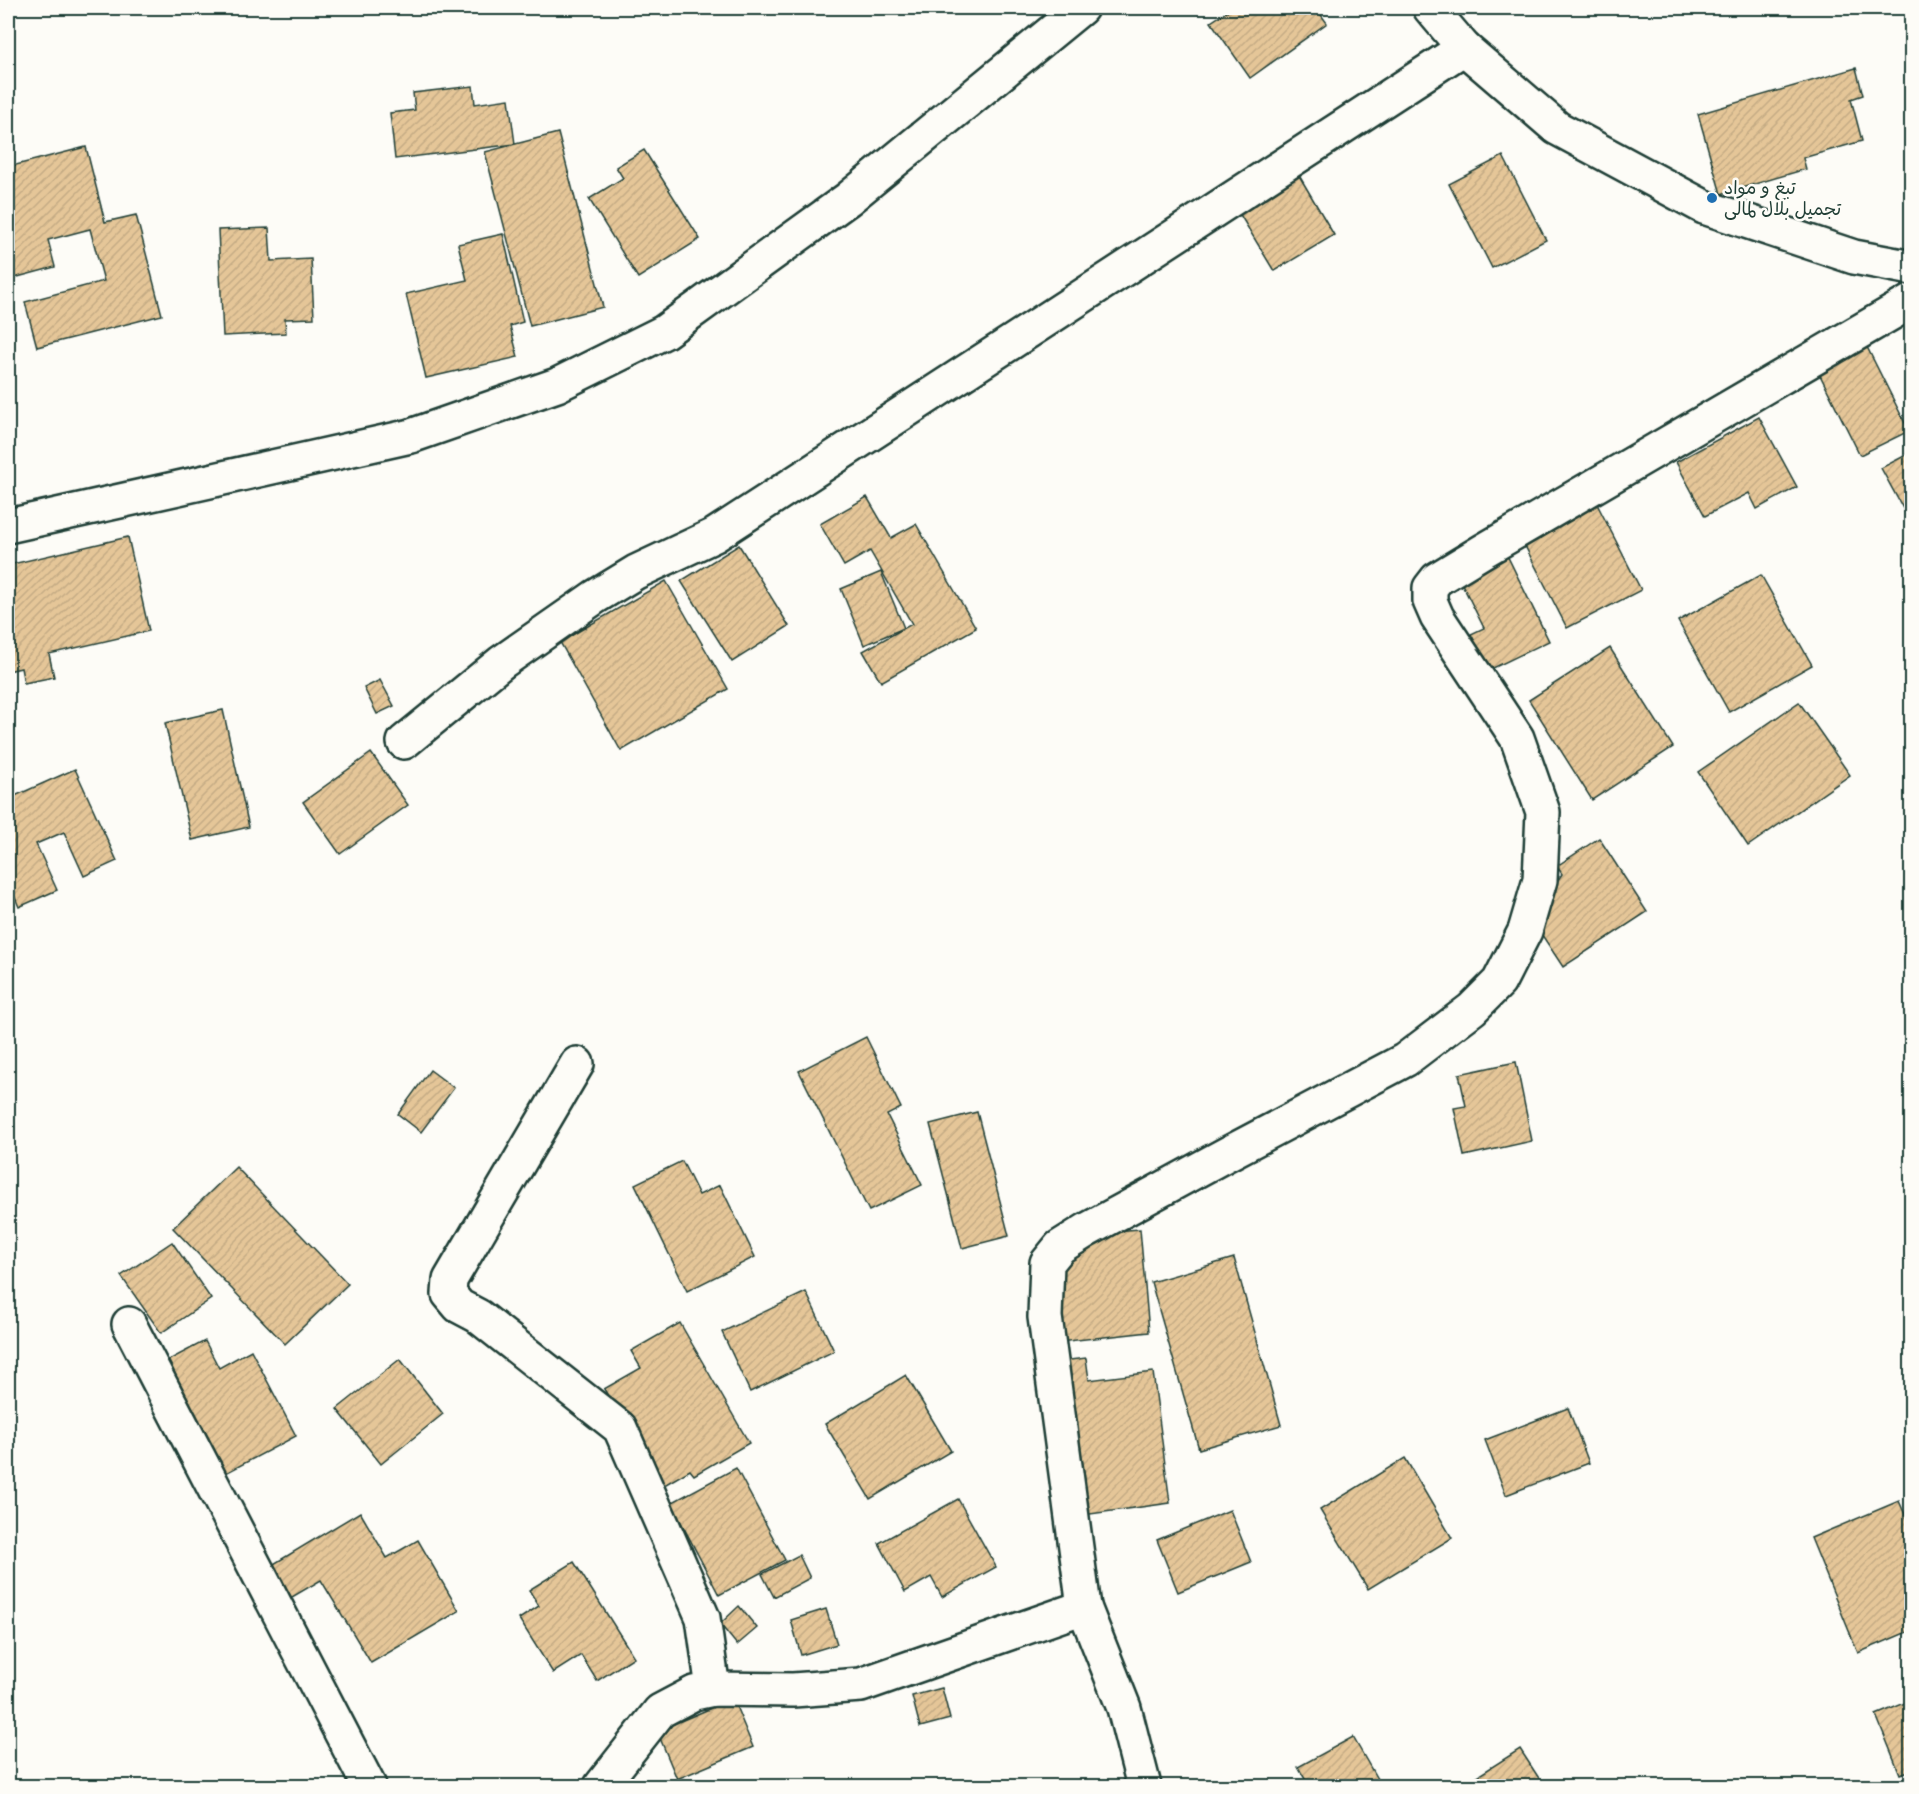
<svg xmlns="http://www.w3.org/2000/svg" width="1919" height="1794" font-family="Mynerve,'Playpen Sans Arabic',sans-serif">
<style>
.building{fill:url(#building-hatch);stroke:#1f3d34;stroke-width:1.5}
.lines{fill:none;stroke-linecap:round;stroke-linejoin:round}
.minor-casing{stroke:#1f3d34;stroke-width:38}
.minor{stroke:#fdfcf7;stroke-width:33}
.poi-dot{fill:#1f6fb2;stroke:#fdfcf7;stroke-width:2}
.labels{text-anchor:middle;stroke-width:5;stroke-linejoin:round;paint-order:stroke}
.poi-label{font-size:18px;fill:#1f3d34;stroke:#fdfcf7;text-anchor:start}
</style>
<defs>
<pattern id="building-hatch" width="6" height="6" patternUnits="userSpaceOnUse" patternTransform="scale(1.5)"><rect width="6" height="6" fill="#e5c698"/><path d="M-1 1l2-2M0 6l6-6M5 7l2-2" fill="none" stroke="#c4ab84"/></pattern>
</defs>
<rect width="100%" height="100%" fill="#fdfcf7"/>
<filter id="ink" filterUnits="userSpaceOnUse"><feTurbulence type="fractalNoise" baseFrequency=".0167" numOctaves="2"/><feDisplacementMap in="SourceGraphic" scale="12" xChannelSelector="R" yChannelSelector="G"/><feConvolveMatrix kernelMatrix="1 2 1 2 8 2 1 2 1" color-interpolation-filters="sRGB"/></filter>
<g filter="url(#ink)">
<g class="building">
<path d="M 1232,8 L 1316,8 L 1327,23 L 1250,78 L 1211,22 Z"/>
<path d="M 1856,68 L 1863,95 L 1851,99 L 1862,141 L 1803,158 L 1806,169 L 1721,194 L 1698,114 Z"/>
<path d="M 473,86 L 475,104 L 509,99 L 515,144 L 395,159 L 390,113 L 415,110 L 413,93 Z"/>
<path d="M 558,133 L 603,307 L 530,326 L 485,152 Z"/>
<path d="M 86,147 L 105,222 L 136,215 L 162,315 L 37,347 L 25,302 L 104,281 L 90,229 L 48,240 L 55,267 L 10,279 L 8,270 L 8,167 Z"/>
<path d="M 644,150 L 700,239 L 638,278 L 589,199 L 623,178 L 616,167 Z"/>
<path d="M 1503,156 L 1546,240 L 1492,268 L 1449,184 Z"/>
<path d="M 1297,172 L 1334,235 L 1274,271 L 1236,208 Z"/>
<path d="M 269,228 L 271,261 L 311,259 L 314,318 L 285,319 L 286,333 L 223,336 L 218,230 Z"/>
<path d="M 503,234 L 523,322 L 510,326 L 518,357 L 426,378 L 406,294 L 467,280 L 458,244 Z"/>
<path d="M 1861,335 L 1909,431 L 1860,455 L 1812,359 Z"/>
<path d="M 1759,417 L 1797,487 L 1757,509 L 1749,493 L 1705,516 L 1676,462 Z"/>
<path d="M 1912,452 L 1912,525 L 1881,468 Z"/>
<path d="M 867,497 L 891,538 L 916,524 L 976,628 L 881,682 L 863,651 L 912,624 L 870,551 L 844,566 L 820,524 Z"/>
<path d="M 1597,504 L 1641,590 L 1567,628 L 1523,542 Z"/>
<path d="M 128,537 L 149,631 L 49,654 L 54,677 L 24,683 L 21,668 L 8,671 L 8,565 Z"/>
<path d="M 739,545 L 789,626 L 732,662 L 681,581 Z"/>
<path d="M 1504,549 L 1549,641 L 1489,670 L 1471,634 L 1484,628 L 1456,572 Z"/>
<path d="M 881,572 L 904,628 L 864,645 L 841,589 Z"/>
<path d="M 1761,575 L 1812,665 L 1729,712 L 1678,621 Z"/>
<path d="M 666,581 L 728,689 L 621,751 L 560,642 Z"/>
<path d="M 1610,648 L 1673,747 L 1592,800 L 1529,700 Z"/>
<path d="M 380,680 L 394,706 L 377,714 L 364,688 Z"/>
<path d="M 1799,702 L 1850,775 L 1748,846 L 1698,772 Z"/>
<path d="M 223,710 L 249,827 L 192,840 L 165,723 Z"/>
<path d="M 371,753 L 408,805 L 340,854 L 303,802 Z"/>
<path d="M 75,769 L 117,861 L 84,876 L 64,832 L 36,844 L 57,890 L 19,907 L 8,881 L 8,826 L 15,823 L 8,807 L 8,799 Z"/>
<path d="M 1599,838 L 1647,912 L 1563,967 L 1534,923 L 1550,892 L 1562,874 L 1557,866 Z"/>
<path d="M 866,1037 L 901,1108 L 887,1115 L 922,1185 L 869,1211 L 799,1071 Z"/>
<path d="M 1516,1062 L 1532,1141 L 1464,1156 L 1454,1108 L 1466,1106 L 1459,1074 Z"/>
<path d="M 430,1070 L 454,1088 L 421,1132 L 398,1114 Z"/>
<path d="M 977,1112 L 1009,1236 L 962,1248 L 930,1124 Z"/>
<path d="M 682,1161 L 699,1195 L 720,1185 L 755,1257 L 687,1291 L 635,1184 Z"/>
<path d="M 236,1167 L 348,1284 L 285,1344 L 173,1228 Z"/>
<path d="M 1140,1229 L 1149,1332 L 1059,1342 L 1052,1278 L 1102,1232 Z"/>
<path d="M 172,1242 L 211,1299 L 161,1333 L 121,1276 Z"/>
<path d="M 1234,1258 L 1281,1425 L 1199,1449 L 1151,1282 Z"/>
<path d="M 806,1292 L 834,1351 L 750,1392 L 722,1332 Z"/>
<path d="M 680,1323 L 749,1443 L 694,1475 L 690,1470 L 661,1487 L 604,1389 L 641,1368 L 631,1351 Z"/>
<path d="M 205,1341 L 219,1368 L 251,1350 L 296,1436 L 224,1474 L 165,1362 Z"/>
<path d="M 1086,1358 L 1089,1380 L 1153,1372 L 1170,1503 L 1083,1515 L 1062,1361 Z"/>
<path d="M 400,1359 L 443,1414 L 381,1464 L 337,1409 Z"/>
<path d="M 906,1375 L 951,1451 L 870,1499 L 825,1424 Z"/>
<path d="M 1568,1408 L 1589,1463 L 1506,1495 L 1485,1440 Z"/>
<path d="M 1405,1458 L 1452,1538 L 1368,1589 L 1320,1510 Z"/>
<path d="M 736,1468 L 785,1560 L 719,1595 L 671,1503 Z"/>
<path d="M 958,1499 L 996,1567 L 942,1597 L 931,1577 L 905,1592 L 879,1543 Z"/>
<path d="M 1899,1501 L 1912,1530 L 1912,1630 L 1858,1653 L 1811,1538 Z"/>
<path d="M 1230,1510 L 1251,1562 L 1178,1592 L 1157,1540 Z"/>
<path d="M 360,1512 L 387,1558 L 418,1540 L 459,1611 L 371,1663 L 321,1580 L 287,1600 L 267,1568 Z"/>
<path d="M 799,1555 L 810,1578 L 774,1597 L 762,1574 Z"/>
<path d="M 574,1562 L 634,1657 L 597,1681 L 581,1655 L 553,1673 L 519,1619 L 539,1606 L 529,1590 Z"/>
<path d="M 739,1606 L 757,1628 L 737,1645 L 720,1624 Z"/>
<path d="M 826,1609 L 837,1644 L 801,1655 L 791,1620 Z"/>
<path d="M 942,1688 L 950,1719 L 920,1727 L 912,1696 Z"/>
<path d="M 733,1699 L 753,1747 L 677,1779 L 657,1731 Z"/>
<path d="M 1912,1700 L 1912,1770 L 1900,1774 L 1876,1715 Z"/>
<path d="M 1353,1737 L 1381,1786 L 1309,1786 L 1298,1767 Z"/>
<path d="M 1520,1749 L 1544,1786 L 1462,1786 Z"/>
</g>
<g class="lines">
<defs>
<g id="minor">
<path d="M 1430,8 L 1464,48 L 1557,128 L 1704,207 L 1854,257 L 1912,268"/>
<path d="M 8,526 L 411,436 L 557,385 L 664,332 L 848,199 L 1081,8"/>
<path d="M 404,742 L 502,662 L 595,597 L 636,572 L 715,535 L 1464,48"/>
<path d="M 577,1064 L 450,1280 L 449,1294 L 459,1306 L 478,1316 L 620,1428 L 703,1618 L 713,1689"/>
<path d="M 129,1324 L 369,1786"/>
<path d="M 1084,1607 L 1124,1708 L 1144,1786"/>
<path d="M 601,1786 L 660,1711 L 694,1693 L 713,1689 L 793,1690 L 861,1685 L 1084,1607 L 1045,1317 L 1047,1263 L 1060,1247 L 1087,1230 L 1227,1154 L 1405,1060 L 1472,1009 L 1499,982 L 1525,931 L 1540,880 L 1543,812 L 1517,738 L 1437,617 L 1430,601 L 1430,588 L 1437,579 L 1483,551 L 1912,301"/>
</g>
</defs>
<use href="#minor" class="minor-casing"/>
<use href="#minor" class="minor"/>
</g>
</g>
<circle class="poi-dot" cx="1712" cy="198" r="6"/>
<g class="labels">
<g class="poi-label">
<text x="1724" y="194">تبغ و مواد<tspan x="1724" dy="21">تجميل بلال لمالى</tspan></text>
</g>
</g>
<rect width="1919" height="1794" fill="none" stroke="#fdfcf7" stroke-width="30"/>
<rect x="15" y="15" width="1889" height="1764" fill="none" stroke="#1f3d34" stroke-width="2" filter="url(#ink)"/>
</svg>
